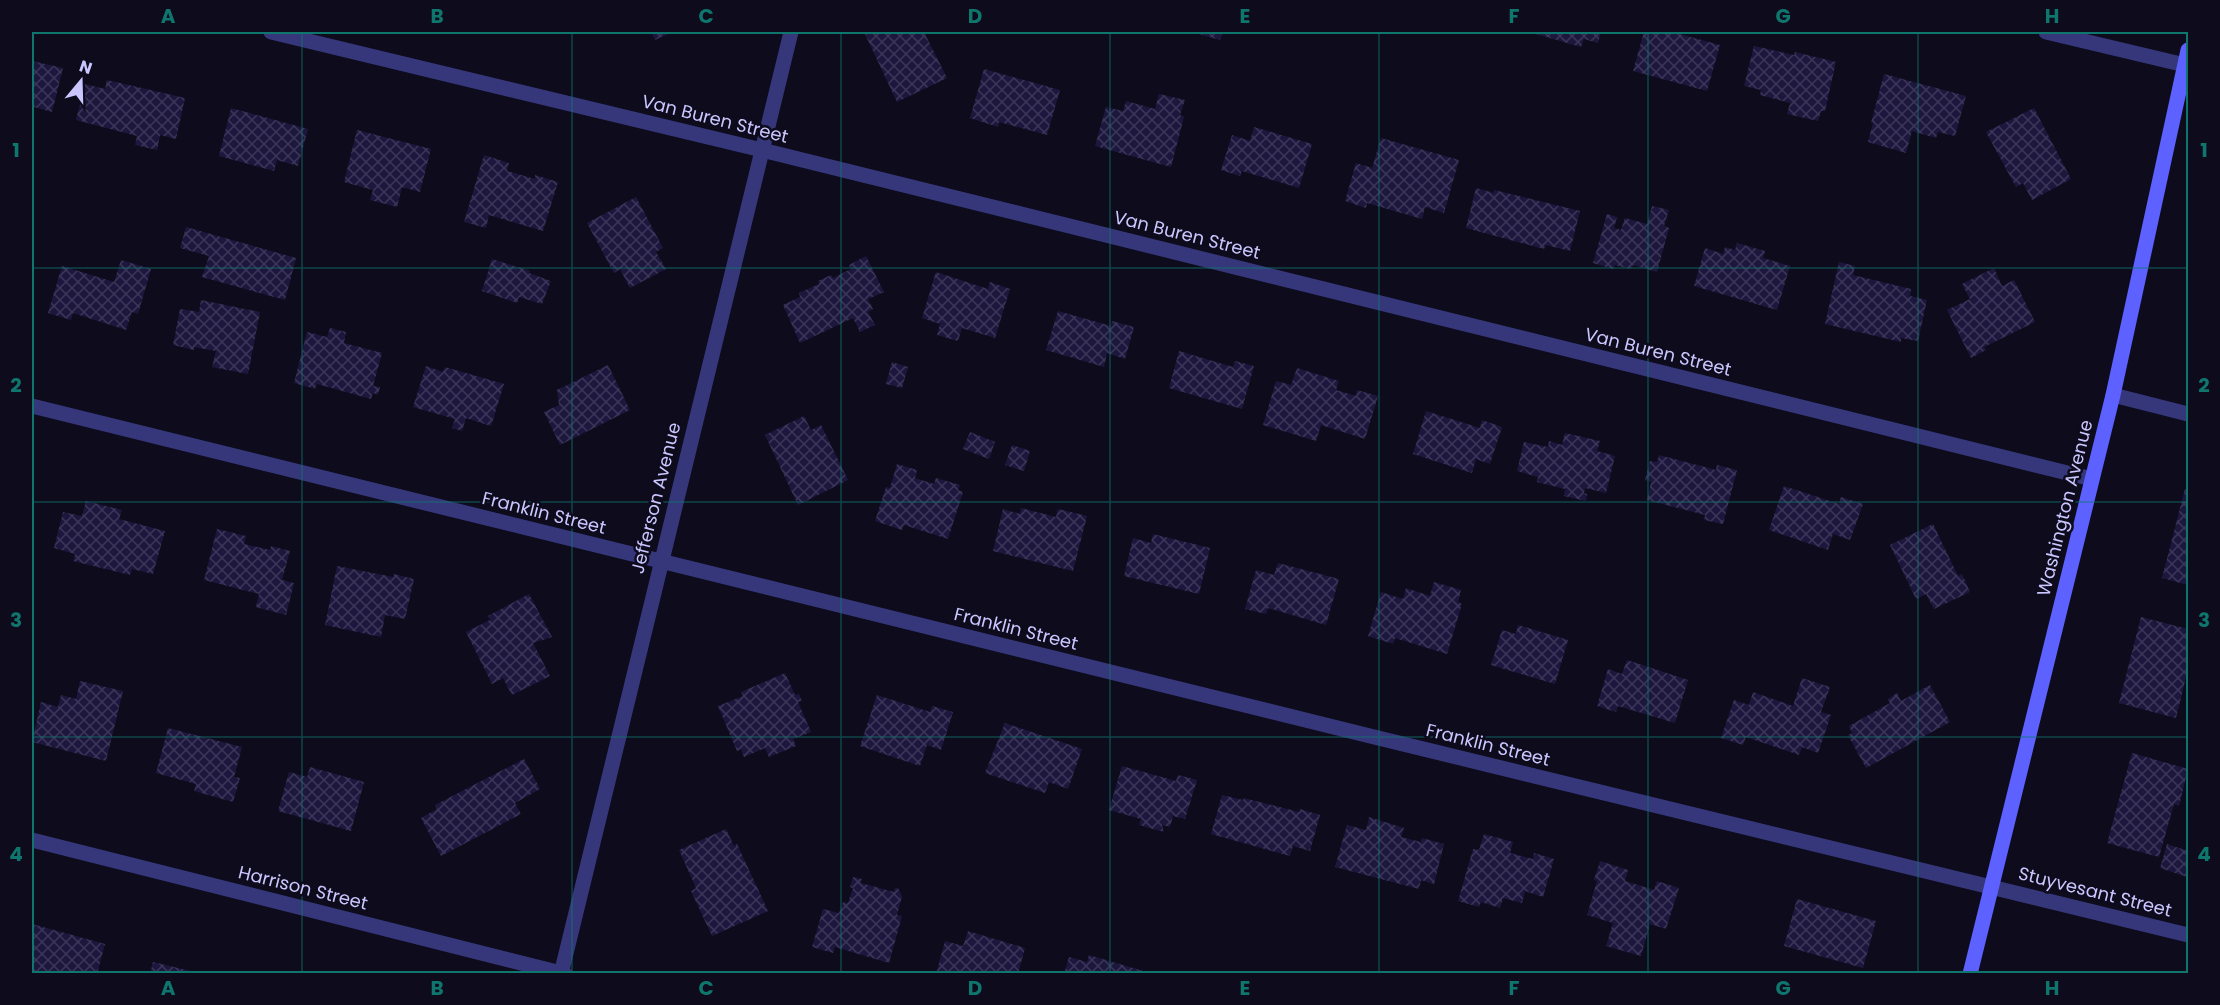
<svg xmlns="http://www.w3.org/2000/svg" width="2220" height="1005" font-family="Poppins,sans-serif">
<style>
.building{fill:url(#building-cross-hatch)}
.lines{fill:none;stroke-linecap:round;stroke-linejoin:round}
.street{stroke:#36377b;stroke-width:15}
.secondary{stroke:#5d61ff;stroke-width:15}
.grid{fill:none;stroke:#0f766e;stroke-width:1.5;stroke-opacity:0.55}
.labels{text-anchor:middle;stroke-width:5;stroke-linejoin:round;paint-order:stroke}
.street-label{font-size:18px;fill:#cac6ff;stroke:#0d0b1c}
.neatline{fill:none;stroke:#0f766e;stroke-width:2}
.grid-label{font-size:20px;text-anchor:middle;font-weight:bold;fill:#0f766e}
</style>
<defs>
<pattern id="building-cross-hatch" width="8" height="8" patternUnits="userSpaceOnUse" patternTransform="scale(1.5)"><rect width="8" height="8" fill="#1d173d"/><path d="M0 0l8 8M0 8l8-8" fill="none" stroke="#3c375a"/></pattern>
</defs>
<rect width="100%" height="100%" fill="#0d0b1c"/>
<g class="building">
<path d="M 651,32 L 673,32 L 655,40 Z"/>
<path d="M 864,32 L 924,32 L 947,78 L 897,102 Z"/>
<path d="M 1192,32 L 1223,32 L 1220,40 Z"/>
<path d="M 1529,32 L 1601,32 L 1598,43 L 1584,39 L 1581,47 Z"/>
<path d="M 1644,32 L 1672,32 L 1720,45 L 1707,91 L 1633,71 Z"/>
<path d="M 1754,46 L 1794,55 L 1795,52 L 1836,62 L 1825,111 L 1821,111 L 1818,121 L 1787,114 L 1790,103 L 1760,95 L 1761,90 L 1744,86 Z"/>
<path d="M 32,61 L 63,68 L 52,112 L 34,107 L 34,111 L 32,111 Z"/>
<path d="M 984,69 L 1060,90 L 1047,135 L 999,122 L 998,127 L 970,118 Z"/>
<path d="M 1884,74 L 1966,96 L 1955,136 L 1938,132 L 1936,138 L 1912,131 L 1906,153 L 1868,142 L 1873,123 L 1871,123 Z"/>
<path d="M 107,80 L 185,98 L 176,139 L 160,135 L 157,150 L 135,145 L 137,136 L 76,120 L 85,84 L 105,89 Z"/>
<path d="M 1159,94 L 1185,100 L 1180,115 L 1184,117 L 1171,167 L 1095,146 L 1106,107 L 1123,111 L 1126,101 L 1155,109 Z"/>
<path d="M 231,108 L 308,129 L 298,166 L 277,160 L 274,171 L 219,156 Z"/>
<path d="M 2034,108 L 2071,179 L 2032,200 L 2023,183 L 2016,187 L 1986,132 Z"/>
<path d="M 1254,127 L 1312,144 L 1299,188 L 1242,171 L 1240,176 L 1221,170 L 1232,135 L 1250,141 Z"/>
<path d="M 357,130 L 431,149 L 420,192 L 402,187 L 397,207 L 370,200 L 373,190 L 344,182 Z"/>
<path d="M 1381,138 L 1459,160 L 1444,213 L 1425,207 L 1422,219 L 1367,203 L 1366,208 L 1345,201 L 1356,163 L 1372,168 Z"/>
<path d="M 484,155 L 509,163 L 507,171 L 535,179 L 535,175 L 558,182 L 543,231 L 489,215 L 486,228 L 464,222 Z"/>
<path d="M 1476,188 L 1494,193 L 1494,190 L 1580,211 L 1570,251 L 1546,245 L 1544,249 L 1466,228 Z"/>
<path d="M 636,197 L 663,248 L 656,252 L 666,269 L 630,288 L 620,269 L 614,273 L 587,223 Z"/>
<path d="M 1652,206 L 1669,210 L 1664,226 L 1669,228 L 1657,272 L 1633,265 L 1631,269 L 1615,265 L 1613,269 L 1593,263 L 1607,214 L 1617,217 L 1614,228 L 1621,230 L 1625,218 L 1647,224 Z"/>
<path d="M 186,227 L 296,258 L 285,300 L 202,277 L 209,256 L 180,248 Z"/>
<path d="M 1737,243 L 1765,251 L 1763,258 L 1790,266 L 1777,310 L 1694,286 L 1705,248 L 1723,254 L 1725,247 L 1735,250 Z"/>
<path d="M 866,256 L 884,292 L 868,299 L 873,309 L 868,312 L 875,325 L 860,332 L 853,318 L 800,343 L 783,305 L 800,297 L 799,293 L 819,284 L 818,281 L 831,275 L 833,278 L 851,269 L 849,265 Z"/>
<path d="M 492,259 L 530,271 L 529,273 L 551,281 L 542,304 L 519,297 L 517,303 L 482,291 Z"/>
<path d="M 121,260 L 151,269 L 138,314 L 132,312 L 126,330 L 73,313 L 71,320 L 48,313 L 62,266 L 114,282 Z"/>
<path d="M 1839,262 L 1855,266 L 1853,275 L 1911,289 L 1910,296 L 1927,300 L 1918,341 L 1901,338 L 1901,342 L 1825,324 Z"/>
<path d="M 1994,268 L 2002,286 L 2014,280 L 2035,322 L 1984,347 L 1986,350 L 1971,358 L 1947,310 L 1970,299 L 1962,284 Z"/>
<path d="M 936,272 L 988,289 L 990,282 L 1010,289 L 995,338 L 962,328 L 958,341 L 937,335 L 940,324 L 922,318 Z"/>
<path d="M 201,300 L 260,312 L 248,374 L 212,367 L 216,351 L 194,347 L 194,350 L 173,345 L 180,309 L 199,312 Z"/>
<path d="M 1058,311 L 1111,326 L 1112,321 L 1134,327 L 1125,359 L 1107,353 L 1104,367 L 1046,350 Z"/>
<path d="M 330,328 L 346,332 L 344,343 L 382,353 L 373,386 L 380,387 L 378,395 L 373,393 L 371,399 L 317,384 L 315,389 L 294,383 L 307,332 L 327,337 Z"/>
<path d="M 1179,351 L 1233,367 L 1235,361 L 1254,366 L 1242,409 L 1169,388 Z"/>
<path d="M 892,362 L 908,367 L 902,388 L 886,384 Z"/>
<path d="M 608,365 L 630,410 L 560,445 L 544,412 L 559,405 L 557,390 Z"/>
<path d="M 426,366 L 443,372 L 445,367 L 504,384 L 491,426 L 466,418 L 462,431 L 452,428 L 455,419 L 413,407 Z"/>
<path d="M 1297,368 L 1339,381 L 1336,390 L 1356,396 L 1357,390 L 1378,396 L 1365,439 L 1321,425 L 1316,441 L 1263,425 L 1276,381 L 1291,385 Z"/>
<path d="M 1426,411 L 1480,428 L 1482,420 L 1502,427 L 1490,464 L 1476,459 L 1472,473 L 1413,454 Z"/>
<path d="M 804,416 L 811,430 L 821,425 L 848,480 L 798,505 L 765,435 Z"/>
<path d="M 970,432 L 995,442 L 989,459 L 963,449 Z"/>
<path d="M 1565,433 L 1600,441 L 1597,451 L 1615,456 L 1606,493 L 1585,488 L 1584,493 L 1587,494 L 1586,501 L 1564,496 L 1565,489 L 1537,482 L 1538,477 L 1517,471 L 1524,442 L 1548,447 L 1549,441 L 1562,445 Z"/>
<path d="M 1012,445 L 1030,451 L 1024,471 L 1005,465 Z"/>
<path d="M 1659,455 L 1716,470 L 1717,465 L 1737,470 L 1723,524 L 1704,520 L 1705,515 L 1647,500 L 1651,482 L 1645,480 L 1650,461 L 1657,462 Z"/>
<path d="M 897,464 L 917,470 L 915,478 L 934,484 L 936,478 L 960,485 L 958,490 L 963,492 L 948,539 L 904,525 L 902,530 L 875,521 L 886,487 L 890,488 Z"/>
<path d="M 1784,486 L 1839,504 L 1841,497 L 1863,504 L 1850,540 L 1833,534 L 1828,550 L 1769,530 Z"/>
<path d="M 2185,489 L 2188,490 L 2188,585 L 2162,578 Z"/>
<path d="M 86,501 L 122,510 L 119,519 L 165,531 L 153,574 L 132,569 L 130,575 L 73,561 L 75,554 L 54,548 L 63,512 L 82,516 Z"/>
<path d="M 1021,508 L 1056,517 L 1058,509 L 1087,516 L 1073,571 L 993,551 L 1003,509 L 1020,514 Z"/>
<path d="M 1933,524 L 1958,576 L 1962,574 L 1970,592 L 1934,609 L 1926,594 L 1916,599 L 1890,545 Z"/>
<path d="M 217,529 L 246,536 L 244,544 L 270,550 L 271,546 L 290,551 L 282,580 L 294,583 L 286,615 L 256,607 L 259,594 L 204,580 Z"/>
<path d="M 1153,534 L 1210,548 L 1199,594 L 1124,576 L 1133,538 L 1151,543 Z"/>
<path d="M 1278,563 L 1339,579 L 1326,625 L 1268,608 L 1266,614 L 1245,609 L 1256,570 L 1274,575 Z"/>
<path d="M 337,566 L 393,577 L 394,574 L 414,579 L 405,619 L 385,615 L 381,637 L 325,625 Z"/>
<path d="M 1434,582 L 1461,590 L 1458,602 L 1462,604 L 1447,654 L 1395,638 L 1393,644 L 1368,636 L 1381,592 L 1403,599 L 1406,588 L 1430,596 Z"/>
<path d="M 529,594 L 552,637 L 533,643 L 550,676 L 512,695 L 503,678 L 492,684 L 466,632 L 490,620 L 488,616 Z"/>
<path d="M 2141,617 L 2188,629 L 2188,669 L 2176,718 L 2119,703 Z"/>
<path d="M 1518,625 L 1568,640 L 1555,684 L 1491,665 L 1502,630 L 1516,634 Z"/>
<path d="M 1627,660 L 1688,680 L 1675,723 L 1618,706 L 1616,712 L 1597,706 L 1608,669 L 1622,674 Z"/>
<path d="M 785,673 L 795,695 L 799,694 L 802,701 L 798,702 L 811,732 L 793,739 L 796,746 L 769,757 L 765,748 L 744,757 L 741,749 L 737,751 L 718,706 L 743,696 L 741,692 Z"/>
<path d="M 1802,678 L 1830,687 L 1821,712 L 1831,715 L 1818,753 L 1802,747 L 1799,755 L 1746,737 L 1743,745 L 1721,738 L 1734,700 L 1749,705 L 1753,692 L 1793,706 Z"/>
<path d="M 80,681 L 123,691 L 106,761 L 32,742 L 41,702 L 58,707 L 61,695 L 76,699 Z"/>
<path d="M 1930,685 L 1950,722 L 1866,768 L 1848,735 L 1852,733 L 1849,726 L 1890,703 L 1888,699 L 1897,693 L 1901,701 Z"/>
<path d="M 877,695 L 930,712 L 932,706 L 953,712 L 941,750 L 927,745 L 920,766 L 860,746 Z"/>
<path d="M 1005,723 L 1082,749 L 1068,789 L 1049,782 L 1045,793 L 985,773 Z"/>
<path d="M 168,728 L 242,747 L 234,777 L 240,778 L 233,802 L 194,791 L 196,784 L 156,773 Z"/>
<path d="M 2132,753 L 2188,769 L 2179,806 L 2174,804 L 2159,857 L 2107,843 Z"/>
<path d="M 524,759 L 540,789 L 515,803 L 521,814 L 441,856 L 421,818 L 437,809 L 435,805 Z"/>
<path d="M 1122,766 L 1176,781 L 1178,775 L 1197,780 L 1185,819 L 1173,816 L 1170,827 L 1162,825 L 1164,832 L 1139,825 L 1141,819 L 1109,810 Z"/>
<path d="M 310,767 L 364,782 L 351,831 L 278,811 L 289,772 L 307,777 Z"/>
<path d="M 1222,795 L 1243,800 L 1244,798 L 1299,812 L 1300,809 L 1320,815 L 1310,851 L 1293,846 L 1290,856 L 1211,834 Z"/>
<path d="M 1369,817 L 1404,828 L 1401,837 L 1421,842 L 1422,838 L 1444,844 L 1434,884 L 1421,880 L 1419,889 L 1335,867 L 1347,825 L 1366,830 Z"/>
<path d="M 726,829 L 734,846 L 737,844 L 768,911 L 712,936 L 691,891 L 696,888 L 679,850 Z"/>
<path d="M 1484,834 L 1513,842 L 1510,853 L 1533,859 L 1534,853 L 1554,859 L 1543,897 L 1525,891 L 1522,903 L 1503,898 L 1500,908 L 1481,902 L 1479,907 L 1458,901 L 1473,849 L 1479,850 Z"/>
<path d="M 2167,844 L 2188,851 L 2187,877 L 2160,868 Z"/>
<path d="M 1600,861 L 1628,870 L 1625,881 L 1654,890 L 1657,881 L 1679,888 L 1666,929 L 1650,924 L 1641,956 L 1606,946 L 1613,923 L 1587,915 L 1597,881 L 1594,880 Z"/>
<path d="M 853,877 L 862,879 L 861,883 L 894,892 L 895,888 L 898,888 L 902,896 L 897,915 L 902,916 L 889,963 L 835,947 L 833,953 L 812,947 L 823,909 L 839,913 L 843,902 L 848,903 L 853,888 L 850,887 Z"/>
<path d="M 1797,899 L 1876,921 L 1863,968 L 1784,946 Z"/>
<path d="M 32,924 L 105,944 L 97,974 L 32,974 Z"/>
<path d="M 968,931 L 1025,948 L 1018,974 L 936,974 L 945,941 L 963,946 Z"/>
<path d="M 1089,955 L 1150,973 L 1150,974 L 1064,974 L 1069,957 L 1087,962 Z"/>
<path d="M 153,962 L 199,973 L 199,974 L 150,974 Z"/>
</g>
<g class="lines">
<g class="street">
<path d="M 271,32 L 762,150 L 2092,479"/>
<path d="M 2046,32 L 2185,65"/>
<path d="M 2113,395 L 2188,414"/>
<path d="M 32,406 L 1366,735 L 2188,935"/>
<path d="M 32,840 L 565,974"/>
<path d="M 561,974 L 791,32"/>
</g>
<path class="secondary" d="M 1970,974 L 2113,395 L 2188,50"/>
</g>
<path class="grid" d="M 302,32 L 302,974M 572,32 L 572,974M 841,32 L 841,974M 1110,32 L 1110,974M 1379,32 L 1379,974M 1648,32 L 1648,974M 1918,32 L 1918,974M 32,268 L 2188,268M 32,502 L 2188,502M 32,737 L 2188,737"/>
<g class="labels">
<g class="street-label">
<text transform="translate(715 119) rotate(14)" y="6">Van Buren Street</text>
<text transform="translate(1187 235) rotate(14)" y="6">Van Buren Street</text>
<text transform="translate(1658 352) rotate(14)" y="6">Van Buren Street</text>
<text transform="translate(656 498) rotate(-76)" y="6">Jefferson Avenue</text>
<text transform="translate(2065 508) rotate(-76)" y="6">Washington Avenue</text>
<text transform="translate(544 513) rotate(14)" y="6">Franklin Street</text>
<text transform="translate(1016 629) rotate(14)" y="6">Franklin Street</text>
<text transform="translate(1488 745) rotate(14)" y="6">Franklin Street</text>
<text transform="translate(303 888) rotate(14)" y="6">Harrison Street</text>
<text transform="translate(2095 892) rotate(14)" y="6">Stuyvesant Street</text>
</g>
</g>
<rect width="2220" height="1005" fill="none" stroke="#0d0b1c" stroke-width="66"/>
<g transform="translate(81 81) rotate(19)" stroke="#0d0b1c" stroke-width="4.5" paint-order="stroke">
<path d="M0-4.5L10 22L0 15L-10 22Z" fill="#cac6ff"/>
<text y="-9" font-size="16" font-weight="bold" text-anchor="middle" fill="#cac6ff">N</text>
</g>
<rect x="33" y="33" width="2154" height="939" class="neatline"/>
<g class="grid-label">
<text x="168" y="23">A</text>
<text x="437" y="23">B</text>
<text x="706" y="23">C</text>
<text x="975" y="23">D</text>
<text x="1245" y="23">E</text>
<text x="1514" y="23">F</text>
<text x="1783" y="23">G</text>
<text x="2052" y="23">H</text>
<text x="16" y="157">1</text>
<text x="2204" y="157">1</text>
<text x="16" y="392">2</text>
<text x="2204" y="392">2</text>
<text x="16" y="627">3</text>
<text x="2204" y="627">3</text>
<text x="16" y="861">4</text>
<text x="2204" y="861">4</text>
<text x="168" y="995">A</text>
<text x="437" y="995">B</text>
<text x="706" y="995">C</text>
<text x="975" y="995">D</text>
<text x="1245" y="995">E</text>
<text x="1514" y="995">F</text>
<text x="1783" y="995">G</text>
<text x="2052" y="995">H</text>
</g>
</svg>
